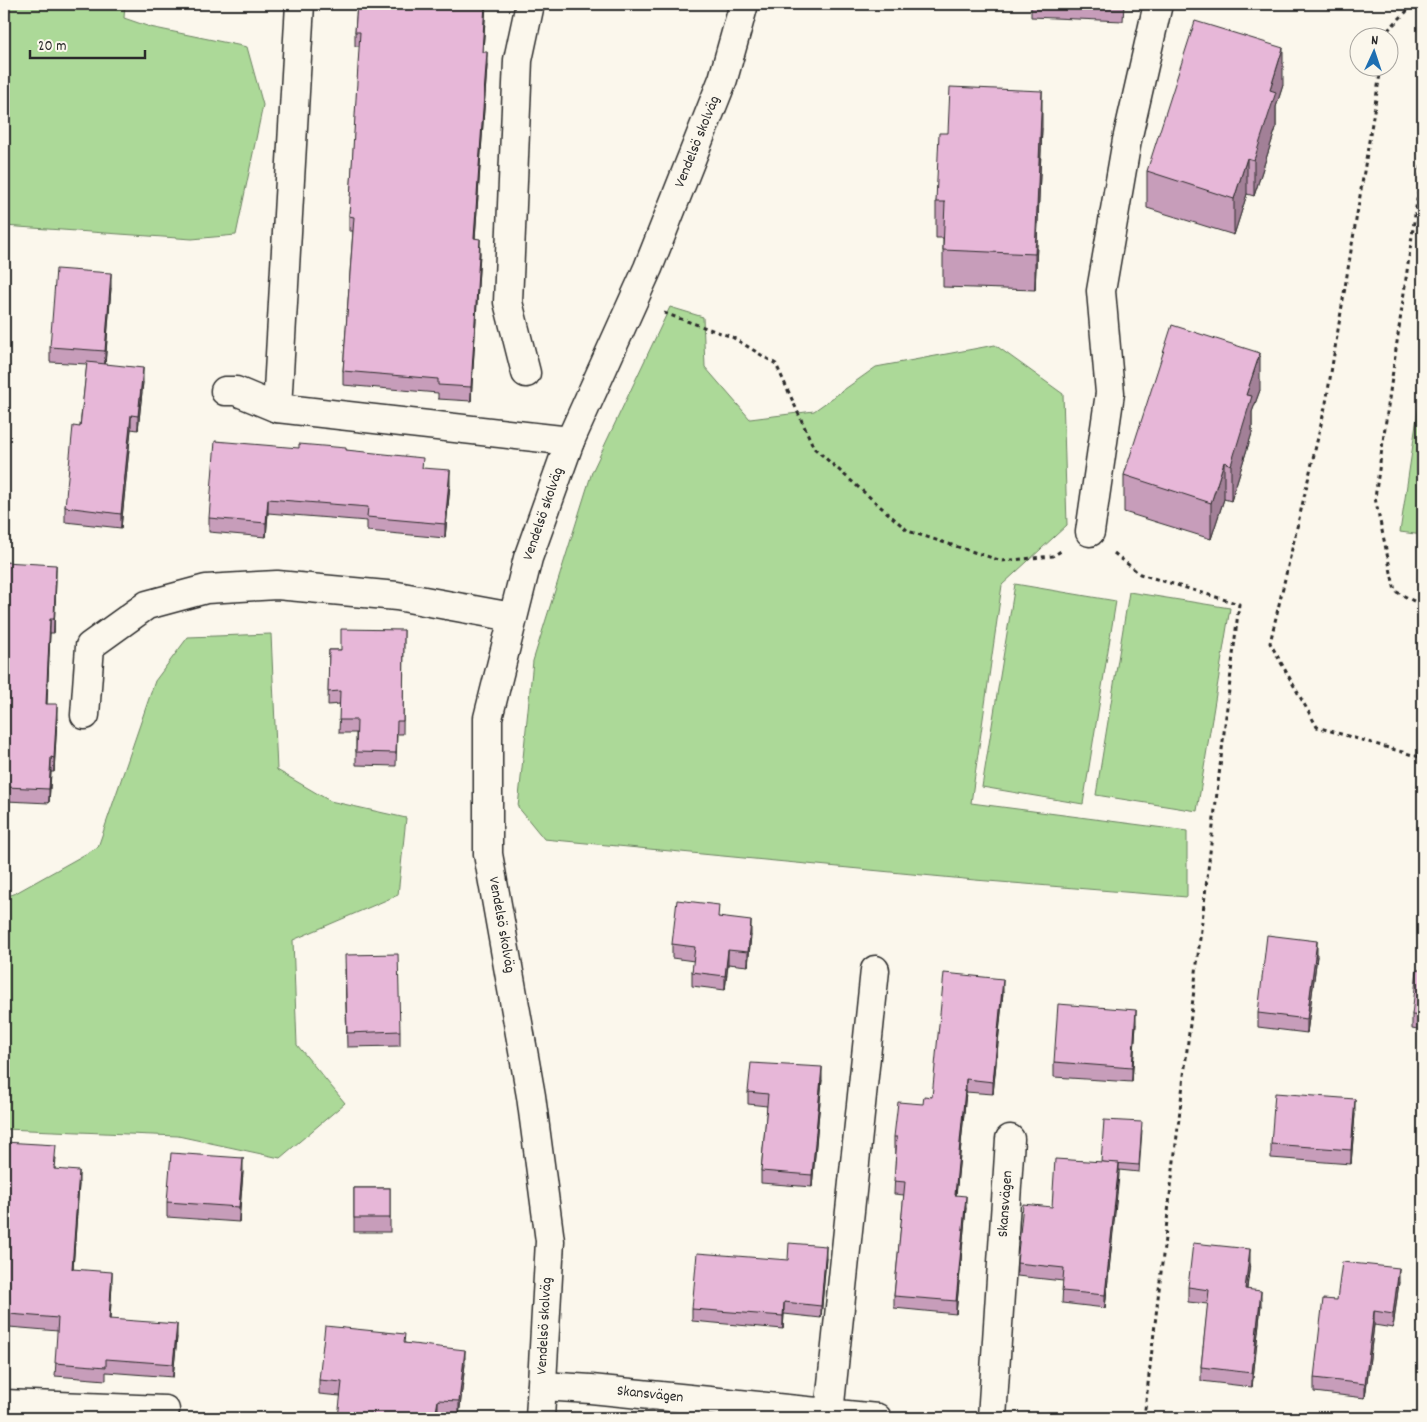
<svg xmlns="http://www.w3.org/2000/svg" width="1427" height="1422" font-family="Dekko,sans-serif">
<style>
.green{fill:#acd998;stroke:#6c8262}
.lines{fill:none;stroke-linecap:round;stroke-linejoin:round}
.minor-casing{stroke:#2b2b2b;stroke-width:31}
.path{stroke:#2b2b2b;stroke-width:3;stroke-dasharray:4 4;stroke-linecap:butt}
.minor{stroke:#fbf7ec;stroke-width:28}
.wall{fill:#c79dba;stroke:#2b2b2b}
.shaded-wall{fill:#a28097;stroke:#2b2b2b}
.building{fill:#e7b7d8;stroke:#2b2b2b}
.labels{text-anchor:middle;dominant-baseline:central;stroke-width:4.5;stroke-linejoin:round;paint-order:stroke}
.street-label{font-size:15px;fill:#2b2b2b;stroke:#fbf7ec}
</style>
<rect width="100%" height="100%" fill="#fbf7ec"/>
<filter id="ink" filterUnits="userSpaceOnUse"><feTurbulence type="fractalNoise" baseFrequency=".02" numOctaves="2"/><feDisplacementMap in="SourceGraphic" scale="10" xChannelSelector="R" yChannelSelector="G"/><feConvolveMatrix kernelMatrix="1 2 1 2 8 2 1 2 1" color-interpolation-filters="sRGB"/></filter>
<g filter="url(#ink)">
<!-- green -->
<g class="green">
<path d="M4 4H125L124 18 150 27 247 47 263 105 236 235 192 239 4 226Z"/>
<path d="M670 307 703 317 705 367 750 419 814 411 876 367 995 345 1063 394 1067 525 1002 585 971 803 1187 831V897L975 880 544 839 518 807 533 661 592 472Z"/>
<path d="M1423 377V535L1400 532Z"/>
<path d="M1015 584 1116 601 1083 804 982 787Z"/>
<path d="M1129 592 1230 608 1197 811 1096 795Z"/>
<path d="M271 634 277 770 330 801 406 818 398 895 293 940 297 1045 345 1103 280 1158 178 1136 4 1129V897L14 894 98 847 155 681 188 637Z"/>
</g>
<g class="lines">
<!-- minor casing -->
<g class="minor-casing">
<g id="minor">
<path d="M526 373 508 302 518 60 530 4"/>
<path d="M225 391H236L277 408 570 441"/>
<path d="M277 408 300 4"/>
<path d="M1090 532 1110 393 1101 291 1127 140 1158 4"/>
<path d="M85 715 90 646 147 605 206 589 277 585 397 596 512 617"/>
<path d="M542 1386 591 1389 877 1418"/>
<path d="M4 1404 165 1410"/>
<path d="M829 1413 875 970"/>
<path d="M540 1418 550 1241 531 1096 488 854V718L528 558 570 441 648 268 723 79 744 4"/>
<path d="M992 1418 1010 1139"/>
</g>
</g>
<!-- path -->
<g class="path">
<path d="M1386 38 1387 31 1414 4"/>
<path d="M1381 68 1326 403 1270 643 1317 727 1423 758"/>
<path d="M1423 158 1375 498 1395 591 1423 606"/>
<path d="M664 313 732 337 776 364 814 448 908 531 1002 561 1053 556 1061 551"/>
<path d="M1114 553 1140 574 1239 604 1144 1418"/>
</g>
<!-- minor -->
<use href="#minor" class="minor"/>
</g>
<!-- wall -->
<g class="wall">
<path d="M357 4H486L483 52 487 66 475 238 480 253 471 401 438 399V393L343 385V371L353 231H349V216L360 46H355V32Z"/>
<path d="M1031 4H1124L1123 21 1031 17Z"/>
<path d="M1283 85 1276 107V128L1254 196 1247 194 1234 235 1147 208V171Z"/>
<path d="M1042 128 1035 290 943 287V238H936V202L948 133Z"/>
<path d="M111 288 105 364 143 382 138 430 131 429 121 528 65 522V507L80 427 87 364 50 362V347Z"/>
<path d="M1260 390 1252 412V433L1231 501 1224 499 1211 539 1124 512V475Z"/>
<path d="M299 448 346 450 423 468 450 485 445 538 367 531V521L268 513 266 537 209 532V518Z"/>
<path d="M4 562 56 579 54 633H50L47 704 57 719 54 772H51L49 803 6 801 7 769 4 768V688L7 630H4Z"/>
<path d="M404 630 403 734H397L396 766 356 765V733H339L340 704 328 705 329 650H341Z"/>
<path d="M719 917 751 935 748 966 728 964 725 990 692 986V972L694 961 672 958V944Z"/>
<path d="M1317 956 1307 1033 1258 1027V1013Z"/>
<path d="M345 969 400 1031V1046L347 1047Z"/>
<path d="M1423 970V1031L1412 1029V1015Z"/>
<path d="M1003 992 993 1094 966 1092 956 1195 966 1208 956 1314 894 1308V1296L904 1195 894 1194 896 1149H894V1137L923 1104 932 1097Z"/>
<path d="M1136 1024 1132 1082 1054 1077V1062Z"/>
<path d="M822 1080 812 1187 761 1183V1171L767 1106 748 1104V1092Z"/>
<path d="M1355 1114 1351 1164 1271 1158V1144Z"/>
<path d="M1142 1130 1139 1172 1119 1170 1105 1308 1062 1303 1063 1281 1017 1276V1263L1052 1207 1101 1162Z"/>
<path d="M4 1142 56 1158 55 1169 79 1184 73 1269 112 1284 110 1320 177 1337 173 1377 106 1372V1380L55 1376 58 1331 9 1327V1323H4Z"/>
<path d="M243 1172 239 1222 167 1217V1202Z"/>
<rect x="354" y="1188" width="36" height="44"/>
<path d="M826 1258 821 1318 784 1314 783 1329 692 1321V1309L788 1260Z"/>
<path d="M1250 1263 1247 1289 1261 1305 1252 1387 1201 1381V1367L1208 1304 1188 1302V1287Z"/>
<path d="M1399 1282 1393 1328 1374 1325 1365 1398 1314 1392V1378L1337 1300Z"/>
<path d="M405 1343 465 1364 459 1416 438 1414 340 1396 319 1394V1380Z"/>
</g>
<!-- shaded-wall -->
<g class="shaded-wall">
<path d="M485 4H486L482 66V52Z"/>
<path d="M1283 48V85L1276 107V128L1254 196V160L1270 90Z"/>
<path d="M487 52V66L474 253V238Z"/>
<path d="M1042 91V128L1035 290V254Z"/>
<path d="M1247 158V194L1234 235V199Z"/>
<path d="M480 239V253L471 401V387Z"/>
<path d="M111 273V288L105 366V351Z"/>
<path d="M1260 353V390L1252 412V433L1231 501V465L1246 395Z"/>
<path d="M143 368V382L138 430V416Z"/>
<path d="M131 415V429L121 528V514Z"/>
<path d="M1224 462V499L1211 539V503Z"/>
<path d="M450 470V485L445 538V524Z"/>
<path d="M268 499V513L266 537V523Z"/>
<path d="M56 565V579L54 633V619Z"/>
<path d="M50 619V633L46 718V704Z"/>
<path d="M57 704V719L54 772V758Z"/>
<path d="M51 757V772L49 803V789Z"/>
<path d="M751 921V935L748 966V952Z"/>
<path d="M1317 941V956L1307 1033V1019Z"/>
<path d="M728 950V964L725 990V976Z"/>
<path d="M1003 979V992L993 1094V1082Z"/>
<path d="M1136 1010V1024L1132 1082V1068Z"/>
<path d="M822 1067V1080L812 1187V1175Z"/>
<path d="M966 1079V1092L955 1207V1195Z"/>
<path d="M1355 1099V1114L1351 1164V1150Z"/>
<path d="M243 1158V1172L239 1222V1207Z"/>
<path d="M1119 1163V1176L1105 1308V1295Z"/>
<path d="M79 1171V1184L72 1282V1269Z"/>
<path d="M966 1196V1208L956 1314V1301Z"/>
<path d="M826 1246V1258L821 1318V1306Z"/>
<path d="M1250 1249V1263L1245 1303V1289Z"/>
<path d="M1399 1268V1282L1393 1328V1314Z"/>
<path d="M112 1272V1284L109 1332V1319Z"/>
<path d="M1261 1291V1305L1252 1387V1373Z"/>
<path d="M784 1302V1314L783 1329V1316Z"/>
<path d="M1374 1311V1325L1365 1398V1384Z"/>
<path d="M177 1324V1337L173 1377V1364Z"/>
<path d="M465 1350V1364L459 1416V1401Z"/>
<path d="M438 1400V1414L437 1418H435Z"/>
</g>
<!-- building -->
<g class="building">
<path d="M357 4H485L482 52H487L474 238 480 239 471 387 438 385V379L343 371 354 217 349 216 360 32H355Z"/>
<path d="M1195 21 1283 48 1270 90 1276 92 1254 160 1247 158 1234 199 1147 171Z"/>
<path d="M950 87 1042 91 1035 254 943 250 945 202H936L939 133H948Z"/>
<path d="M56 269 111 273 105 351 50 347Z"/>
<path d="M1172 325 1260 353 1246 395 1252 396 1231 465 1224 462 1211 503 1124 475Z"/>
<path d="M87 362 143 368 138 416 131 415 121 514 65 507 73 426 80 427Z"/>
<path d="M215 441 299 448V444L346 448V450L423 458 422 468 450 470 445 524 367 517 368 507 268 499 266 523 209 518Z"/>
<path d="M4 562 56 565 54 619H50L46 704H57L54 758 51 757 49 789 6 787 8 754H4V688L8 616 4 615Z"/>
<path d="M341 629 404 630 403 721H397L396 753 356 752 357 720H339L340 691 328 692 329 650H341Z"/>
<path d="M677 900 719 905 718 917 751 921 748 952 728 950 725 976 692 972 695 947 672 944Z"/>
<path d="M1267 935 1317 941 1307 1019 1258 1013Z"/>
<path d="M398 954 400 1031 347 1033 345 955Z"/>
<path d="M1417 970H1423V1016L1412 1015Z"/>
<path d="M944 973 1003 979 993 1082 966 1079 955 1195 966 1196 956 1301 894 1296 905 1182 894 1181 897 1137H894L898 1102 923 1104 924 1096 932 1097Z"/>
<path d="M1058 1004 1136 1010 1132 1068 1054 1062Z"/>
<path d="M751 1063 822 1067 812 1175 761 1171 768 1094 748 1092Z"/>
<path d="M1275 1093 1355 1099 1351 1150 1271 1144Z"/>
<path d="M1104 1120 1142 1122 1139 1165 1101 1162Z"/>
<path d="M4 1142 56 1145 54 1169 79 1171 72 1269 112 1272 109 1319 177 1324 173 1364 106 1359V1367L55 1363 58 1318 9 1314 10 1310H4Z"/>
<path d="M171 1153 243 1158 239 1207 167 1202Z"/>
<path d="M1055 1159 1119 1163 1105 1295 1062 1291 1064 1268 1017 1263 1023 1204 1052 1207Z"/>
<rect x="354" y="1188" width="36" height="30"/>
<path d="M789 1243 826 1246 821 1306 784 1302 783 1316 692 1309 697 1253 788 1260Z"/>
<path d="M1193 1243 1250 1249 1245 1289 1261 1291 1252 1373 1201 1367 1209 1290 1188 1287Z"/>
<path d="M1342 1262 1399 1268 1393 1314 1374 1311 1365 1384 1314 1378 1323 1299 1337 1300Z"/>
<path d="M325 1326 405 1334 404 1343 465 1350 459 1401 438 1400 435 1418H338L342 1382 319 1380Z"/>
</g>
</g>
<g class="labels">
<!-- street labels -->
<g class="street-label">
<text transform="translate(698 142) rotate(-68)">Vendelsö skolväg</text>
<text transform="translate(544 514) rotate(-71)">Vendelsö skolväg</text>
<text transform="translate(501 925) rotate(80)">Vendelsö skolväg</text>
<text transform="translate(1006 1204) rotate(-86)">Skansvägen</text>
<text transform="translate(545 1326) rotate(-87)">Vendelsö skolväg</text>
<text transform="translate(650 1395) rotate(6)">Skansvägen</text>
</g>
</g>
<!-- margin -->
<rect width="1427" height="1422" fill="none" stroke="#fbf7ec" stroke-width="20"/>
<rect x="10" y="10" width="1407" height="1402" fill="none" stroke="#2b2b2b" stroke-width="2" filter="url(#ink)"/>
<!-- north arrow -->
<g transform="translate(1374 52) rotate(3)"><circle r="24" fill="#fbf7ec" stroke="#a8a59f"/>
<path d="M0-4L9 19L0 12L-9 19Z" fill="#1f6fb2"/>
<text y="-8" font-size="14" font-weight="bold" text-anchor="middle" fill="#2b2b2b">N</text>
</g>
<!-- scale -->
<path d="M30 50v8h115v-8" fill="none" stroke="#2b2b2b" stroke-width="2.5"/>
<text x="38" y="50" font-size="15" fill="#2b2b2b" stroke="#fbf7ec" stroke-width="4" paint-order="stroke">20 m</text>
</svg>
